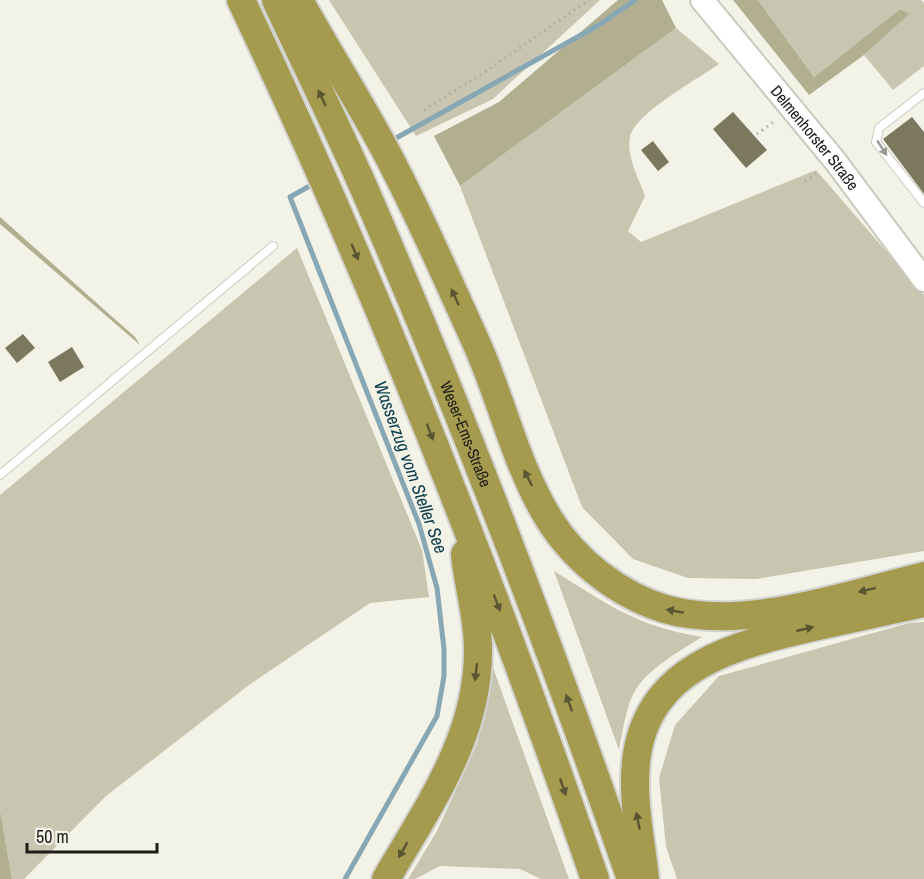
<svg xmlns="http://www.w3.org/2000/svg" width="924" height="879" font-family="'Archivo Narrow',sans-serif">
<style>
.green{fill:#c8c6b0}
.forest{fill:#b2af91}
.lines{fill:none;stroke-linecap:round;stroke-linejoin:round}
.stream{stroke:#87a7b4;stroke-width:5}
.building{fill:#7b785d}
.lane-casing{stroke:#cac9be;stroke-width:10}
.secondary-casing{stroke:#cac9be;stroke-width:26}
.highway-casing{stroke:#d2d2d1;stroke-width:32}
.path{stroke:#abaaa1;stroke-width:3;stroke-dasharray:1.5 4.5;stroke-linecap:butt}
.lane{stroke:#fff;stroke-width:8}
.secondary{stroke:#fff;stroke-width:22}
.highway{stroke:#a49b4f;stroke-width:28}
.oneway{fill:#5a5531}
.oneway2{fill:#999997}
.labels{text-anchor:middle;dominant-baseline:central;stroke-width:4.5;stroke-linejoin:round;paint-order:stroke}
.street-label{font-size:16px;fill:#1d1c18;stroke:#f3f2e7}
.water-label{font-size:18px;font-style:italic;fill:#0b3c4c;stroke:#f3f2e7}
</style>
<rect width="100%" height="100%" fill="#f3f2e7"/>
<!-- green -->
<g class="green">
<path d="M329 0H600L493 99 416 136Z"/>
<path d="M758 0H921L924 3V66L893 90 864 55 908 14 900 9 814 77Z"/>
<path d="M676 28 719 64C698 79 635 113 630 137 626 156 639 179 645 196L628 231 641 242 816 170 924 295V551L756 579 688 578 633 559 582 507 460 186Z"/>
<path d="M297 248 422 550 429 597 370 603 249 685 106 796 24 879H12L0 810V495Z"/>
<path d="M554 571C609 605 636 626 702 637 681 650 653 666 638 686 626 703 623 731 619 750Z"/>
<path d="M924 622V879H677L666 847 659 778 675 725 719 676 909 623Z"/>
<path d="M492 665 569 879H541L520 869 440 866 415 879H408L437 831 476 746 485 716Z"/>
</g>
<!-- forest -->
<g class="forest">
<path d="M618 0H662L676 28 460 186 434 136 499 102Z"/>
<path d="M733 0H758L814 77 900 9 909 14 864 55 809 95Z"/>
<path d="M0 217 135 337 140 345 0 224Z"/>
<path d="M0 810 12 879H0Z"/>
</g>
<g class="lines">
<!-- stream -->
<g class="stream">
<path d="M389 142 599 25 635 0"/>
<path d="M315 183 290 197 419 524 437 588 444 649V676L437 716 345 879"/>
</g>
</g>
<!-- building -->
<g class="building">
<path d="M733 112 767 150 746 168 713 129Z"/>
<path d="M912 117 924 132V194L883 139Z"/>
<path d="M653 141 669 162 658 171 641 150Z"/>
<path d="M23 334 35 348 17 363 5 348Z"/>
<path d="M72 347 84 367 60 382 48 362Z"/>
</g>
<g class="lines">
<!-- lane casing -->
<g class="lane-casing">
<g id="lane">
<path d="M924 93 879 128 876 142 924 203"/>
<path d="M0 475 273 246"/>
</g>
</g>
<!-- secondary casing -->
<g class="secondary-casing">
<g id="secondary">
<path id="s1" d="M702 0 836 162 924 280"/>
</g>
</g>
<!-- highway casing -->
<g class="highway-casing">
<g id="highway">
<path d="M241 0C377 286 492 580 595 879"/>
<path id="s2" d="M276 0C305 62 335 123 363 186 462 413 550 645 631 879"/>
<path d="M299 0C330 57 366 111 395 169 424 225 449 283 475 340 502 399 515 464 549 519 575 561 619 595 665 609 743 632 847 595 924 576"/>
<path d="M386 879C428 807 479 736 478 649 478 616 468 586 465 554"/>
<path d="M645 879C641 840 632 801 636 762 646 666 736 645 813 627 850 619 887 611 924 603"/>
</g>
</g>
<!-- path -->
<g class="path">
<path d="M424 110 482 74 589 0"/>
<path d="M757 134 776 120"/>
<path d="M805 181 819 172"/>
</g>
<!-- lane -->
<use href="#lane" class="lane"/>
<!-- secondary -->
<use href="#secondary" class="secondary"/>
<!-- highway -->
<use href="#highway" class="highway"/>
</g>
<!-- one-way arrows -->
<defs><path id="oneway-solid" d="M-6-.8H1V-3.2L6.5 0L1 3.2V.8H-6Z" transform="scale(1.5)"/></defs>
<g class="oneway">
<use href="#oneway-solid" transform="translate(322 98) rotate(-115)"/>
<use href="#oneway-solid" transform="translate(355 252) rotate(67)"/>
<use href="#oneway-solid" transform="translate(455 297) rotate(-115)"/>
<use href="#oneway-solid" transform="translate(430 432) rotate(69)"/>
<use href="#oneway-solid" transform="translate(528 478) rotate(-117)"/>
<use href="#oneway-solid" transform="translate(867 590) rotate(167)"/>
<use href="#oneway-solid" transform="translate(497 603) rotate(69)"/>
<use href="#oneway-solid" transform="translate(675 611) rotate(-170)"/>
<use href="#oneway-solid" transform="translate(805 629) rotate(-13)"/>
<use href="#oneway-solid" transform="translate(476 672) rotate(96)"/>
<use href="#oneway-solid" transform="translate(569 703) rotate(-110)"/>
<use href="#oneway-solid" transform="translate(563 787) rotate(71)"/>
<use href="#oneway-solid" transform="translate(638 821) rotate(-101)"/>
<use href="#oneway-solid" transform="translate(403 850) rotate(120)"/>
</g>
<use class="oneway2" href="#oneway-solid" transform="translate(882 148) rotate(57)"/>
<g class="labels">
<!-- street labels -->
<g class="street-label">
<text stroke="none"><textPath href="#s1" startOffset="178">Delmenhorster Straße</textPath></text>
<text stroke="none"><textPath href="#s2" startOffset="474">Weser-Ems-Straße</textPath></text>
</g>
<!-- water labels -->
<g class="water-label">
<text transform="translate(411 467) rotate(70)">Wasserzug vom Steller See</text>
</g>
</g>
<!-- scale -->
<path d="M27 843v9h130v-9" fill="none" stroke="#1d1c18" stroke-width="3"/>
<text x="36" y="843" font-size="18" fill="#1d1c18" stroke="#f3f2e7" stroke-width="4.5" paint-order="stroke">50 m</text>
</svg>
